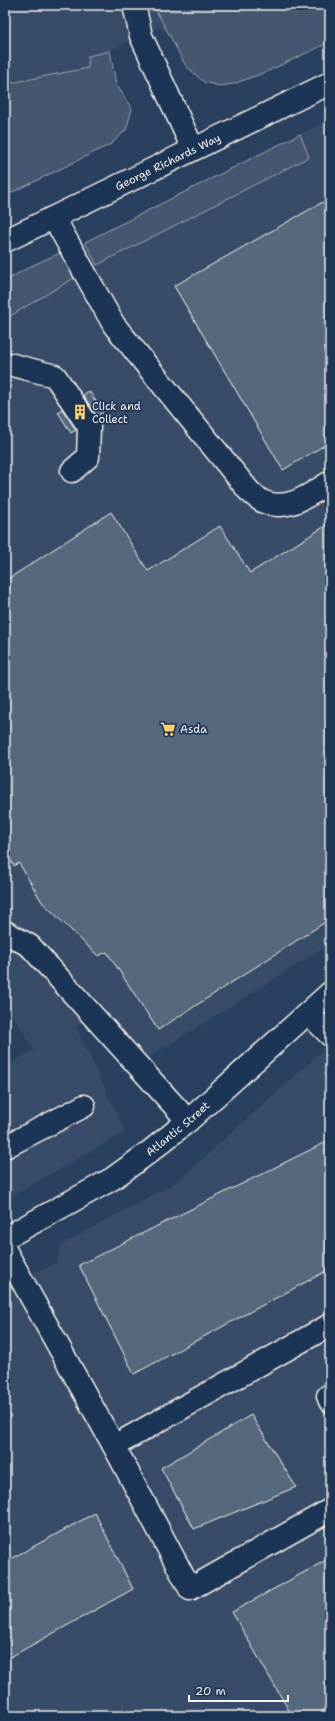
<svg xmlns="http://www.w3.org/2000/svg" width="335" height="1721" font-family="'Shantell Sans',sans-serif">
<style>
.built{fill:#374c69}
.green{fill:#445771;stroke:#9ca4ac}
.building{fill:#56677d;stroke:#f4f1e8}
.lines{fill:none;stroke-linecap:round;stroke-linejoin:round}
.minor-casing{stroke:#f4f1e8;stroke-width:25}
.minor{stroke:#1d3557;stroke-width:22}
.labels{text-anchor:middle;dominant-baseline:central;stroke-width:3.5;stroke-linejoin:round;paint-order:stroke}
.street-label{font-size:11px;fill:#f4f1e8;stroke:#1d3557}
.poi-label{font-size:11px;fill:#f4f1e8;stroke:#1d3557;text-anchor:start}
</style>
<rect width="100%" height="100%" fill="#2a4060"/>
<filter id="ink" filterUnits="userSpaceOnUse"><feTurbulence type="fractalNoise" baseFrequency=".025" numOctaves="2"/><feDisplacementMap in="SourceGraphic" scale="8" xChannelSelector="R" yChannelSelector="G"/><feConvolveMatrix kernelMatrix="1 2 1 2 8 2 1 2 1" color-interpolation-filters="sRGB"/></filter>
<g filter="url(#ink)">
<!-- built -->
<g class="built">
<path d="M5 5H330L239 63 158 27 110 51 101 129 5 173Z"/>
<path d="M330 119V944L148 1058 102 1009 76 1027 125 1132 5 1200V1066L34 1050 5 1003V283L33 265 71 249Z"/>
<path d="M324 1049 330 1055V1716H5V1287L56 1263 61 1245 178 1181Z"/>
</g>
<!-- green -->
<g class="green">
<path d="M153 5H330V42L266 72 233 84 219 86 204 82 186 66Z"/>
<path d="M110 51 116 84 132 109 126 130 111 144 5 196V84L88 68V56Z"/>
<path d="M300 134 309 157 97 265 85 242Z"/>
<path d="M60 253 74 278 5 319V281L33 265Z"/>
</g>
<!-- building -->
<g class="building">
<path d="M330 198V442L283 470 174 286Z"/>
<path d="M89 391 103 412 97 416 83 395Z"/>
<path d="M62 409 76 430 71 433 58 412Z"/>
<path d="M111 512 148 571 220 526 250 573 330 523V919L158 1030 107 952 98 956 42 902 19 863 14 866 5 851V581Z"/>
<path d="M330 1140V1269L134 1374 79 1265Z"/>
<path d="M251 1415 296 1487 194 1529 161 1468Z"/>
<path d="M95 1513 133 1589 5 1660V1562Z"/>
<path d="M330 1558V1716H292L232 1612Z"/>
</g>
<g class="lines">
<!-- minor casing -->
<g class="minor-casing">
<g id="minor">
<path d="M134 5 141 36 193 149"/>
<path d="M54 218 114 325 249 491C254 495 259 500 264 502 288 512 311 494 330 482"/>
<path id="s1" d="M5 241 330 83"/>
<path d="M5 363 55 376 89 427 88 457 72 471"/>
<path d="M5 932 30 946 188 1121"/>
<path d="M308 1013 330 1035"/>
<path d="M5 1142 7 1146 84 1106"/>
<path id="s2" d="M5 1238 112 1179 148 1153 188 1121 330 993"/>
<path d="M5 1250 114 1446 190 1589 330 1510"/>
<path d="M328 1396 330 1401"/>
<path d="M114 1446 330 1325"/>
</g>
</g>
<!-- minor -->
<use href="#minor" class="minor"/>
</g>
</g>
<!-- icons -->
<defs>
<g id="building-bare" transform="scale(1.2)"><path d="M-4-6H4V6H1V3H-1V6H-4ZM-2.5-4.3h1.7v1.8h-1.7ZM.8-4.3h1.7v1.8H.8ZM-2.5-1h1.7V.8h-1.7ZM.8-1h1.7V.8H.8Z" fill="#ffd166" stroke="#1d3557" stroke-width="2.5" paint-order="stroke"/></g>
<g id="supermarket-bare" transform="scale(1.2)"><path d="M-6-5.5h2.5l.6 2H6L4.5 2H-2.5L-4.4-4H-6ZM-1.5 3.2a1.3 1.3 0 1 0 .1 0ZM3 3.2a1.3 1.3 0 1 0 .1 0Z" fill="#ffd166" stroke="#1d3557" stroke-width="2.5" paint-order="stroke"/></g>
</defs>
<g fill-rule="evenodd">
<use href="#building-bare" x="80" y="412"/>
<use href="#supermarket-bare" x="168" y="729"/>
</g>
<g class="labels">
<!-- street labels -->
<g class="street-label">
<text stroke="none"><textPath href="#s1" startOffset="181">George Richards Way</textPath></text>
<text stroke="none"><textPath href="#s2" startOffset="205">Atlantic Street</textPath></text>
</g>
<!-- poi labels -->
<g class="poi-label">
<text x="92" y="406">Click and<tspan x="92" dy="13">Collect</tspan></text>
<text x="180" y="729">Asda</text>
</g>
</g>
<!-- margin -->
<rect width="335" height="1721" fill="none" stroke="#1d3557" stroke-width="20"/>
<rect x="10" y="10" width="315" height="1701" fill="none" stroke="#f4f1e8" stroke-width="1.5" filter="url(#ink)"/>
<!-- scale -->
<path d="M189 1695v6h99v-6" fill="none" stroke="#f4f1e8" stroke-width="2"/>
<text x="195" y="1695" font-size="12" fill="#f4f1e8" stroke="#1d3557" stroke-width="3" paint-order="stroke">20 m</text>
</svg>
